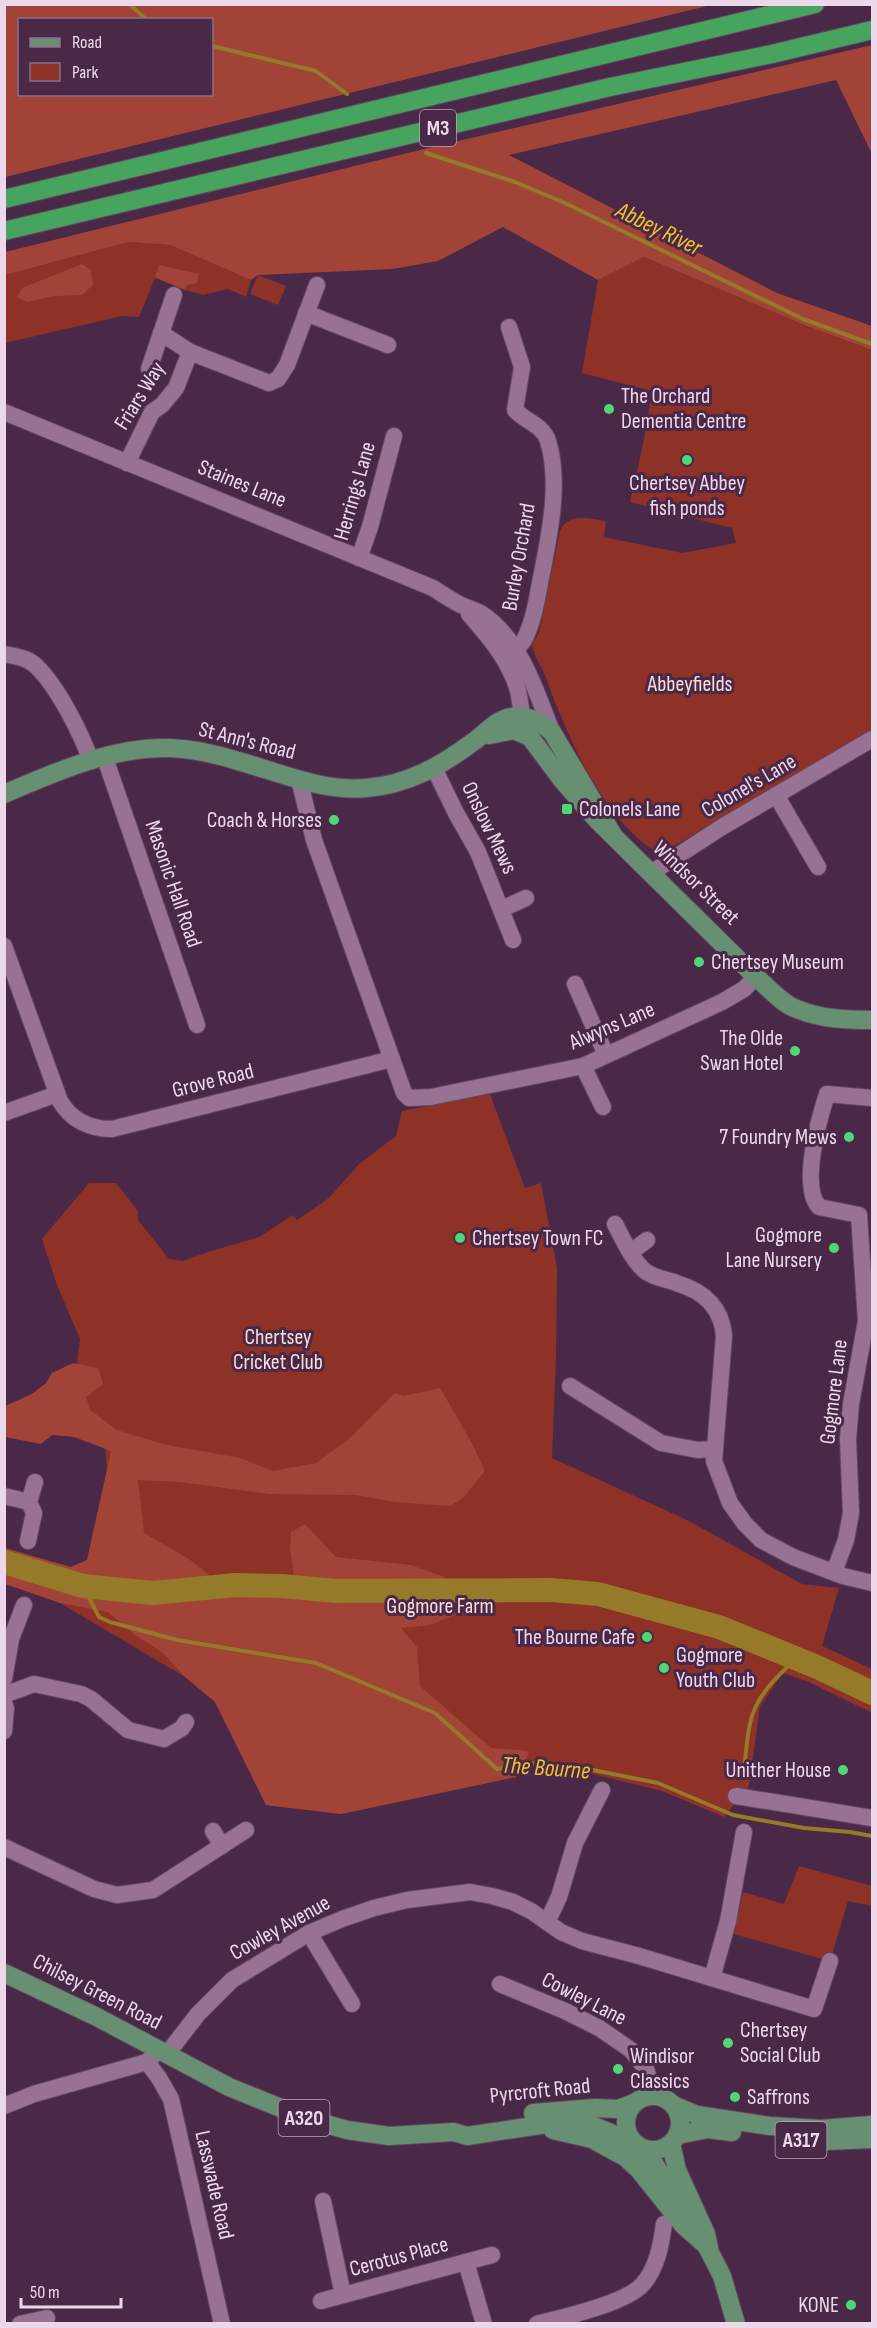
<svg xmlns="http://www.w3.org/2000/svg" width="877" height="2328" font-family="'Sofia Sans Condensed',sans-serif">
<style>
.green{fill:#8e3127}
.forest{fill:#a24337;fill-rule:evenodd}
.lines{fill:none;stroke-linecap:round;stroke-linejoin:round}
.stream{stroke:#957a29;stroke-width:4}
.river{stroke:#957a29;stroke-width:24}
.minor-casing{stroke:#634862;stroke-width:18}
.major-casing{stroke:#634862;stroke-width:20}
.highway-casing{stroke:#634862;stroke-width:20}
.minor{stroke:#977293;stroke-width:16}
.major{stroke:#679073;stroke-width:18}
.highway{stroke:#47a45e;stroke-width:18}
.poi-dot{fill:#4fd675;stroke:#492947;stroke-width:2}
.labels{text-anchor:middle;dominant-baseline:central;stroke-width:6;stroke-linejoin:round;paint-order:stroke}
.shield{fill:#492947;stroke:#bca4ba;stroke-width:1.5}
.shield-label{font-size:21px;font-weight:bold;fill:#edd8eb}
.street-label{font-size:22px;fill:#edd8eb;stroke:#492947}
.poi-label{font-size:22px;fill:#edd8eb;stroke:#492947;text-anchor:start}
.park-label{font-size:22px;fill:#f9ddd8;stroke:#492947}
.water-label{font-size:24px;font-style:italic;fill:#f0c12e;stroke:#492947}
</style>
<rect width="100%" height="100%" fill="#492947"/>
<!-- green -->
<g class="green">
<path d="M129 242 170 245 251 280 246 297 228 289 203 295 185 290 155 278 139 317 122 316 5 343V275Z"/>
<path d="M644 257 804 325 872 350V731L660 854C604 823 567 736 546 678 542 667 534 656 532 645L539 632 560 531C568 512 590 519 606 521L604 537 682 553 736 543 732 528 630 502 643 444 652 391 582 373 598 280Z"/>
<path d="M258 275 286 286 278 305 250 294Z"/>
<path d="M490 1094 525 1188 541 1183 557 1268 556 1359 552 1458 689 1521 802 1584 839 1588 822 1646 872 1669V1713L809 1682 783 1673 760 1706 749 1786 724 1817 662 1791 589 1773 524 1767 516 1777 341 1814 266 1805 215 1702 185 1677 60 1603 71 1567 87 1560 107 1472 105 1446 71 1417 80 1339 57 1285 42 1239 89 1183H116L138 1211V1220L169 1259 183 1261 208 1252 259 1237 293 1215 297 1220 329 1198 359 1164 396 1136 402 1111Z"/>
<path d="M799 1866 872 1886V1906L848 1901 830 1961 734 1934 743 1892 784 1904Z"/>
</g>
<!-- forest -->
<g class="forest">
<path d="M4 5H711L5 177ZM20 20H212V94H20Z"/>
<path d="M872 45V154L836 80 509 155 777 293 872 326V350L804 325 644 257 598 280 503 227 438 261 393 269 258 275 251 280 170 245 129 242 5 275V252L428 148Z"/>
<path d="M82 264 91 270 93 285 82 295 55 296 27 302 17 297 22 288Z"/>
<path d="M159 265 199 274 197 283 187 285 185 290 155 277Z"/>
<path d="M73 1363 98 1368 103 1384 86 1397 90 1410 117 1430 167 1445 240 1458 273 1471 316 1463 349 1439 395 1393 404 1396 440 1388 473 1445 485 1471 463 1498 450 1506 394 1502 356 1495 269 1494 180 1482 138 1480 144 1533 189 1559 212 1577 294 1576 290 1549 291 1532 305 1524 336 1557 411 1565 444 1577 478 1606 430 1625 401 1628 417 1647 420 1686 491 1748 529 1751 524 1767 516 1777 341 1814 266 1805 215 1702 185 1677 163 1653 134 1634 108 1612 60 1603 5 1584V1548L71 1567 87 1560 111 1451 74 1437 52 1435 41 1444 5 1437V1406L32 1394 46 1383 52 1373Z"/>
</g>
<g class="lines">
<!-- stream -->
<g class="stream">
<path d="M129 4 147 20"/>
<path d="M212 46 316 71 347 94"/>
<path d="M426 153 515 182 565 203 803 319 872 344"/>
<path d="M83 1586 99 1617 110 1622 177 1640 316 1663 435 1713 497 1769 528 1763 593 1770 658 1783 733 1815 804 1828 850 1832 872 1836"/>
<path d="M743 1776C746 1759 746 1741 750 1724 755 1697 777 1676 796 1659"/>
</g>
<!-- river -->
<path class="river" d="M4 1562 83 1586 153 1593 236 1585 282 1586 336 1591 551 1590 598 1594 719 1627 817 1667 872 1693"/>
<!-- minor casing -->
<g class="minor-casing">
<g id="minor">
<path d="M306 313 388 345"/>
<path d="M161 333 190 352 269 383 278 379 287 365 317 285"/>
<path d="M149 369 174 295"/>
<path d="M4 412 433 588C442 594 451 600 461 605 468 608 476 610 482 614 521 640 536 691 552 732"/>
<path d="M127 463 152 412 162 405 176 388 190 352"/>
<path d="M359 558 370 527 394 436"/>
<path d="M469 614C489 637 510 661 518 691 521 703 521 716 525 729"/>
<path d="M4 654C14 656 28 658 35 665 57 685 81 733 91 761"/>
<path d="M504 658C511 653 519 648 524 640 534 621 537 598 541 578 549 537 561 483 548 441 543 425 526 422 515 410L522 367 509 327"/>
<path d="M105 758 197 1025"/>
<path d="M434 768 456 813 478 852 513 940"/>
<path d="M299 779 314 840 404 1093 409 1098 431 1097 583 1066 722 1002 744 989 756 977"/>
<path d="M776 795 818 867"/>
<path d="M651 873 722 827 872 739"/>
<path d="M502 909 526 898"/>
<path d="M4 946 60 1101C71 1120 90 1129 112 1129L392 1059"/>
<path d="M575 984 606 1055"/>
<path d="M583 1066 603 1107"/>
<path d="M4 1113 57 1094"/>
<path d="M615 1224C623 1239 632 1260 645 1271 656 1279 667 1279 679 1284 705 1292 722 1309 724 1336L714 1461 730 1503 745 1524 761 1540 793 1557 843 1576 872 1583"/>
<path d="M631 1252 647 1240"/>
<path d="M570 1386 661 1443 698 1450 715 1449"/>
<path d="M4 1496 29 1502"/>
<path d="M28 1541 34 1513 29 1502 35 1482"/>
<path d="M834 1572 846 1540 851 1513 848 1439 851 1404 866 1321 859 1215 819 1207C800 1186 819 1119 827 1094L872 1098"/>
<path d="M4 1679 11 1639 24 1605"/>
<path d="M4 1695 34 1684 81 1694 91 1699 128 1730 164 1739 182 1728 186 1722"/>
<path d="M4 1703 6 1708 4 1731"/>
<path d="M736 1796 872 1818"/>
<path d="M213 1831 222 1846"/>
<path d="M4 1847 94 1889 117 1895 153 1890 246 1830"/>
<path d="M547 1922 559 1897 575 1843 602 1790"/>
<path d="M309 1933 352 2004"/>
<path d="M712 1978 728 1921 744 1832"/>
<path d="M500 1984 565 2011 599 2028 631 2050 646 2069 654 2096"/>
<path d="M167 2054 198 2014 232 1980 309 1933 342 1919 374 1908 407 1900 470 1892 492 1896 513 1902 531 1911 561 1932 582 1941 639 1956 814 2009 830 1961"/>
<path d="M147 2062 159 2078 171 2099 222 2324"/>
<path d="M4 2106 34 2094 147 2062 153 2056"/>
<path d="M323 2201 343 2295"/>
<path d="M466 2262 484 2324"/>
<path d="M321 2301 492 2255"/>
<path d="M20 2324 47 2318"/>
<path d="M537 2324C563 2317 624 2304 642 2285 657 2269 661 2245 664 2224"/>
</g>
</g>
<!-- major casing -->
<g class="major-casing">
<g id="major">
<path d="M489 735 514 730 530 737 562 780 597 820 756 977C768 987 782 1004 797 1009 821 1019 847 1020 872 1020"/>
<path d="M4 794C55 772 114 746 170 748 193 749 216 754 238 761 278 772 323 792 366 788 407 785 441 766 473 742 486 733 495 720 511 717 528 714 539 722 552 732L613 835"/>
<path d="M4 1973 95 2016 229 2087 308 2119 347 2130 389 2136 454 2132 467 2136 553 2123 584 2122 633 2142"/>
<circle cx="653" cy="2123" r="27"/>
<path d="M673 2105 697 2115 770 2126 821 2129 872 2125"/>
<path d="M533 2113 595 2108 618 2109 634 2103"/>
<path d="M553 2130 592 2139 625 2157 639 2170 683 2225 709 2248"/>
<path d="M677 2135 708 2129 732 2132"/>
<path d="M825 2141 872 2139"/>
<path d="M671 2144 677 2170 706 2234 709 2248"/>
<path d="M641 2148 655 2165 684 2211"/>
<path d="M703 2239 722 2276 736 2324"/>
</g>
</g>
<!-- highway casing -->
<g class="highway-casing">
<g id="highway">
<path d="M4 199 815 4"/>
<path d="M4 231 610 87 772 54 872 30"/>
</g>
</g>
<!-- minor -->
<use href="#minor" class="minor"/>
<!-- major -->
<use href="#major" class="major"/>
<!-- highway -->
<use href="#highway" class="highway"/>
</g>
<!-- markers -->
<g class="poi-dot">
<circle cx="609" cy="409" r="6"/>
<circle cx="687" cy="460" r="6"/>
<rect x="561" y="803" width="12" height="12" rx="3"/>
<circle cx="334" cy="820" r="6"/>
<circle cx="699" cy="962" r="6"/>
<circle cx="795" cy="1051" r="6"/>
<circle cx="849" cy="1137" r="6"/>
<circle cx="460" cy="1238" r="6"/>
<circle cx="834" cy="1248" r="6"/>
<circle cx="647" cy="1637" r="6"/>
<circle cx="664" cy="1668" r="6"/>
<circle cx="843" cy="1770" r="6"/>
<circle cx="728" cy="2043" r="6"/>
<circle cx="618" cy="2069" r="6"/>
<circle cx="735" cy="2097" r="6"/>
<circle cx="851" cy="2305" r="6"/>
</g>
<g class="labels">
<!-- shield labels -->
<g class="shield">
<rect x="420" y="110" width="36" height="36" rx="4.5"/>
<rect x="278.5" y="2100" width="51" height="36" rx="4.5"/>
<rect x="775.5" y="2122" width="51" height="36" rx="4.5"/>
</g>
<g class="shield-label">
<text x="438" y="128">M3</text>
<text x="304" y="2118">A320</text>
<text x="801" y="2140">A317</text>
</g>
<!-- street labels -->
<g class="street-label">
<text transform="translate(140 396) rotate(-58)">Friars Way</text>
<text transform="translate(242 484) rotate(22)">Staines Lane</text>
<text transform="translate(355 491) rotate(-74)">Herrings Lane</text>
<text transform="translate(519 557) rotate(-80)">Burley Orchard</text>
<text transform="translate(247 741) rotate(14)">St Ann's Road</text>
<text transform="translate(749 786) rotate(-30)">Colonel's Lane</text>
<text transform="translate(489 828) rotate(64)">Onslow Mews</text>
<text transform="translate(696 883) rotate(44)">Windsor Street</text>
<text transform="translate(173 884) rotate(71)">Masonic Hall Road</text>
<text transform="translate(612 1026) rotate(-23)">Alwyns Lane</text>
<text transform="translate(213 1081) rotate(-14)">Grove Road</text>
<text transform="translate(834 1392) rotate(-83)">Gogmore Lane</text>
<text transform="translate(280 1928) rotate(-29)">Cowley Avenue</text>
<text transform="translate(97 1992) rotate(27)">Chilsey Green Road</text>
<text transform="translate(584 1999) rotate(27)">Cowley Lane</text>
<text transform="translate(540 2091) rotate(-6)">Pyrcroft Road</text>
<text transform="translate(214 2185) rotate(77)">Lasswade Road</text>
<text transform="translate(399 2257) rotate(-15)">Cerotus Place</text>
</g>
<!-- poi labels -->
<g class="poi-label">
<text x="621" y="396">The Orchard<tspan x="621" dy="25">Dementia Centre</tspan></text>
<text x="687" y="483" text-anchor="middle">Chertsey Abbey<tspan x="687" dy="25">fish ponds</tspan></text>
<text x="579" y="809">Colonels Lane</text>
<text x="322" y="820" text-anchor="end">Coach &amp; Horses</text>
<text x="711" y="962">Chertsey Museum</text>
<text x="783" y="1038" text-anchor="end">The Olde<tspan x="783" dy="25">Swan Hotel</tspan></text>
<text x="837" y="1137" text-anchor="end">7 Foundry Mews</text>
<text x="822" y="1235" text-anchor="end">Gogmore<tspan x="822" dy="25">Lane Nursery</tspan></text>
<text x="472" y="1238">Chertsey Town FC</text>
<text x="635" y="1637" text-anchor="end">The Bourne Cafe</text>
<text x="676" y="1655">Gogmore<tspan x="676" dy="25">Youth Club</tspan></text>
<text x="831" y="1770" text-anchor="end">Unither House</text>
<text x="740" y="2030">Chertsey<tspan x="740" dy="25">Social Club</tspan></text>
<text x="630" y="2056">Windisor<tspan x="630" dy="25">Classics</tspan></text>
<text x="747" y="2097">Saffrons</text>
<text x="839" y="2305" text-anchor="end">KONE</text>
</g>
<!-- park labels -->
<g class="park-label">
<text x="690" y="684">Abbeyfields</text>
<text x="278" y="1337">Chertsey<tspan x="278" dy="25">Cricket Club</tspan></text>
<text x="440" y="1606">Gogmore Farm</text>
</g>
<!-- water labels -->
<g class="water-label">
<text transform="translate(659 229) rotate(26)">Abbey River</text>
<text transform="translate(546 1768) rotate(4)">The Bourne</text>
</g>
</g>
<!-- border -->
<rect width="877" height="2328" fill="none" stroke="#edd8eb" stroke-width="12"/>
<!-- legend -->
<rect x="18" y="18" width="195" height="78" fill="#492947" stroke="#8b6f89" stroke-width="1.5"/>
<rect x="30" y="38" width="30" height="9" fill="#679073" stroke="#8b6f89" stroke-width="1.5"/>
<text x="72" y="48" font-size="18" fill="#edd8eb">Road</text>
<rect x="30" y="63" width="30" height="18" fill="#8e3127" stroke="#8b6f89" stroke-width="1.5"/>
<text x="72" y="78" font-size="18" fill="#edd8eb">Park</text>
<!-- scale -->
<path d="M21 2298v9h100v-9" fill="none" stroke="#edd8eb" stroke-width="3"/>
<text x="30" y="2298" font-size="18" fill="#edd8eb" stroke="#492947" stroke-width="4.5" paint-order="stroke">50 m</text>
</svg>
